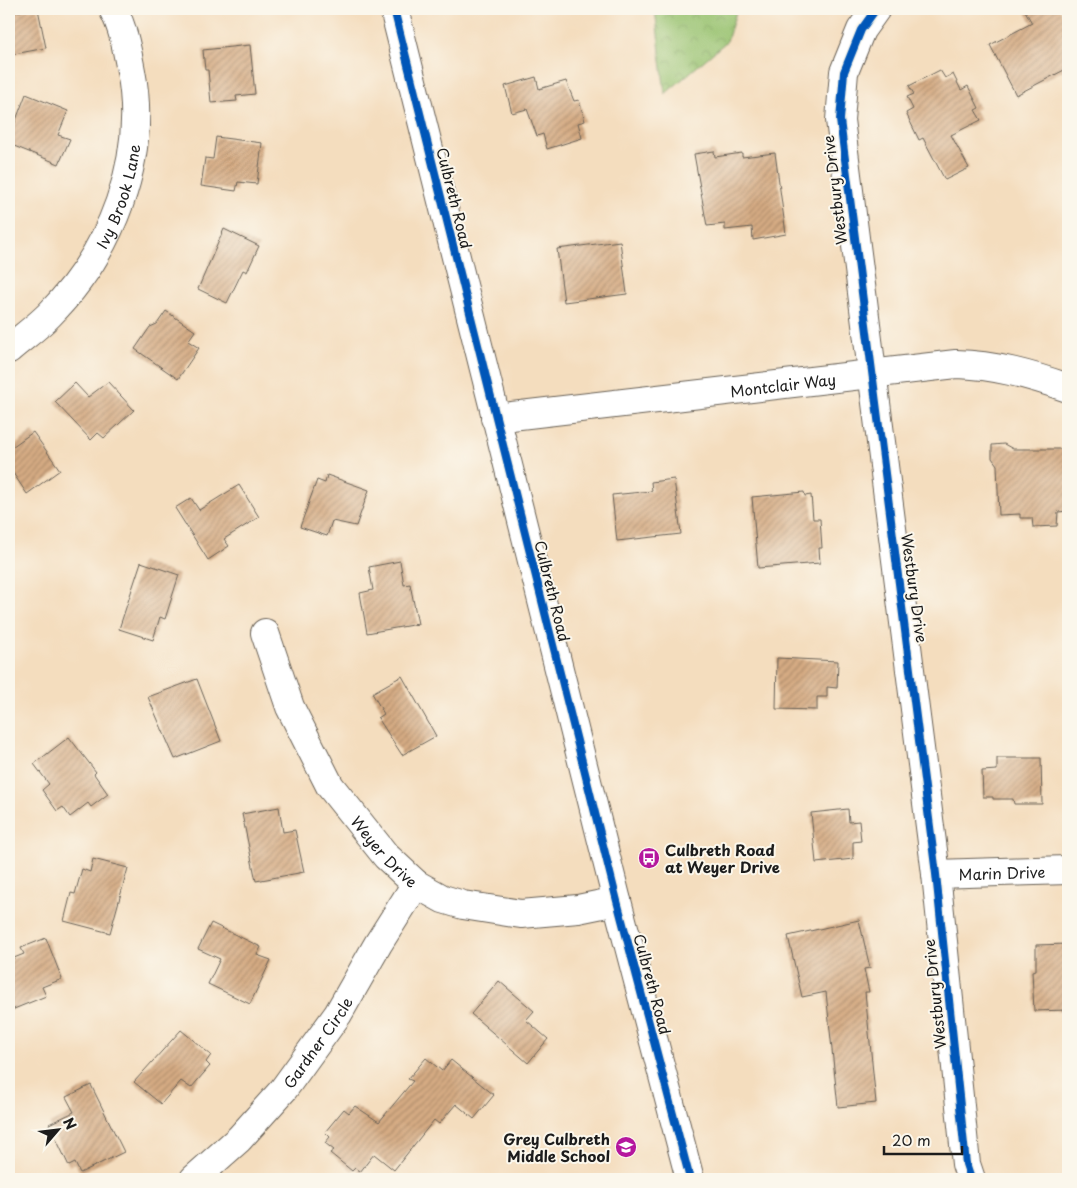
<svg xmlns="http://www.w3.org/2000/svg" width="1077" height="1188" font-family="'Playpen Sans',sans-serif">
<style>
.park{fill:url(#park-crowns);stroke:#5a6f46}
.building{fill:url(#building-hatch)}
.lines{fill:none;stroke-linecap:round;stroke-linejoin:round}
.minor-casing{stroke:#686055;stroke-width:30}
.tertiary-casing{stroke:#686055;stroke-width:30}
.minor{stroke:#fff;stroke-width:28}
.tertiary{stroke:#fff;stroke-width:28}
.cycleway-casing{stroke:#fbf7ec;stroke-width:11}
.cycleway{stroke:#0057b8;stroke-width:8}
.labels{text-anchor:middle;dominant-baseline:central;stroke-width:4;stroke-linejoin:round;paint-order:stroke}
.street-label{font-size:15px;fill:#1c1c1c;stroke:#fbf7ec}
.poi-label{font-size:15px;font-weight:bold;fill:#1c1c1c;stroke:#fbf7ec;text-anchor:start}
</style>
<defs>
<pattern id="park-crowns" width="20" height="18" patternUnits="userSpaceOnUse" patternTransform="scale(1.25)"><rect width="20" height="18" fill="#98c270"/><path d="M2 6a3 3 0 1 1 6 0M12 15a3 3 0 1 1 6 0" fill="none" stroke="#82a660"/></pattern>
<pattern id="building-hatch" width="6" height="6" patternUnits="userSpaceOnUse" patternTransform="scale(1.25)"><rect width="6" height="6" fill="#d5ab83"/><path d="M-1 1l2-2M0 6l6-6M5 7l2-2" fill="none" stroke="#ac8a6a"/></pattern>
</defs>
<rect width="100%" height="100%" fill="#fbf7ec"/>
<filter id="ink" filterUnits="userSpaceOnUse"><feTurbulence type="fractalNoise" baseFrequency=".02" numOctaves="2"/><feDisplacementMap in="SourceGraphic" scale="10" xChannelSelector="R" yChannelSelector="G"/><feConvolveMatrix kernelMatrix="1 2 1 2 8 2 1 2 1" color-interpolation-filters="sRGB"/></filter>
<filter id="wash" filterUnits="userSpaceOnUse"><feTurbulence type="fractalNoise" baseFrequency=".0096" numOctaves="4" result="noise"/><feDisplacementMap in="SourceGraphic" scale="20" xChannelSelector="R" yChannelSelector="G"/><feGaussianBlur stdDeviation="1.12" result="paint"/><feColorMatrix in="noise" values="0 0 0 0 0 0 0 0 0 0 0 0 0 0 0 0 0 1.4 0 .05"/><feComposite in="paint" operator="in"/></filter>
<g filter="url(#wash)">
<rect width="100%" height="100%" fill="#f4ddbe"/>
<!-- park -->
<path class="park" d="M655 9H737L727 41 665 94Z"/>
<g id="blocks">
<!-- building -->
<g class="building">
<path d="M32 9H38L46 48 9 55V13Z"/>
<path d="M1024 9H1060L1068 25V68L1016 95 990 45 1032 23Z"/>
<path d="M250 45 255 94 236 96 237 101 211 103 208 70H205L203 50Z"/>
<path d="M940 70 945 78 953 74 961 90 968 86 979 108 975 110 981 120 951 135 969 168 945 180 923 138 919 140 906 113 913 109 907 97 914 94 909 86Z"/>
<path d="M536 77 539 89 566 81 574 101 579 100 585 121 578 123 582 138 547 149 543 134 537 136 527 109 512 113 505 86Z"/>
<path d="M26 94 68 111 58 135 70 139 59 164 9 144V138Z"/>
<path d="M216 137 262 143 257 184 238 182 236 191 201 186 205 158 213 159Z"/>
<path d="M714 151 715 157 742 153V157L775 153 786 234 753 240 752 227 725 230V224L707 226 694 154Z"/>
<path d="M224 229 259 246 247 272 243 270 227 303 198 289Z"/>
<path d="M620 241 627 294 564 302 557 249Z"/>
<path d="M166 311 195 331 188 341 199 348 178 379 135 349 150 327 157 324Z"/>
<path d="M108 382 134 410 104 438 98 433 91 440 55 402 75 383 88 397Z"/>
<path d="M33 432 60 470 27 494 9 467V449Z"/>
<path d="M1004 444 1013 449H1067L1068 511 1058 512 1057 526 1033 527 1032 518H1020V514L999 515 997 465 992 458V445Z"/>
<path d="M327 475 369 490 356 526 332 521 327 536 300 527 317 480 325 483Z"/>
<path d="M674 479 681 534 617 541 612 495 652 491 651 482Z"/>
<path d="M239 485 259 517 224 539 229 546 208 560 175 508 191 498 199 510Z"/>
<path d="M804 492 805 496 811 495 813 519H820L822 548H819L820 563 758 568 752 497Z"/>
<path d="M400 561 404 585 410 584 418 624 367 633 360 593 373 590 369 567Z"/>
<path d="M141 562 179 575 165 619 160 617 153 640 119 629Z"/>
<path d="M777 658 838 661 837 688 827 687V697H817V710L776 709Z"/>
<path d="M402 676 436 736 402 755 378 718 384 714 372 693Z"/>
<path d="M197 679 221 741 175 759 148 697Z"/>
<path d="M69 737 96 772 94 774 108 794 91 807 88 803 70 817 63 807 57 811 42 790 49 784 34 764Z"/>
<path d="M997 758H1041L1042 804H1014L1013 799H993V797H983L982 771 997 770Z"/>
<path d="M279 807 283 832 295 830 304 872 256 881 242 814Z"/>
<path d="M848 809 849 822 859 821 861 841 853 842V859L816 863 811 813Z"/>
<path d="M93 859 128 868 110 933 64 921 71 893 75 894 82 869 90 872Z"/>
<path d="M859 920 870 968 864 969 869 992H865L876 1103 838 1107 826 992 802 997 788 936Z"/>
<path d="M211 923 261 947 257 955 271 960 250 1004 208 984 220 959 198 949Z"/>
<path d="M46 938 62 979 42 987 46 996 9 1011V960L24 954 21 948Z"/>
<path d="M1068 944V1010L1034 1011 1032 971 1036 970V945Z"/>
<path d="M499 981 534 1011 526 1020 548 1039 528 1063 471 1014Z"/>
<path d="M181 1030 211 1055 206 1062 210 1066 191 1088 181 1081 161 1104 134 1082Z"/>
<path d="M426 1058 442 1071 451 1060 494 1095 474 1119 456 1104 439 1124 434 1120 394 1170 374 1154 360 1172 355 1168 352 1171 330 1153 334 1150 325 1143 330 1137 325 1132 344 1109 349 1113 355 1106 379 1122 413 1081 408 1079Z"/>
<path d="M91 1085 124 1152 80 1173 75 1163 69 1166 49 1124 74 1112 66 1097Z"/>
</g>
</g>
</g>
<g filter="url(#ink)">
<use href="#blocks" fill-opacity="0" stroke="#686055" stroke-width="1"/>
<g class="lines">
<!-- minor casing -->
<g class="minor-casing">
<g id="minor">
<path d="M876 9 861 30 844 72 840 120 936 874 966 1164 971 1179"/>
<path id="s1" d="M9 349C22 338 37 327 49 315 111 252 148 159 131 71 127 50 123 27 113 9"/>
<path id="s2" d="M495 418 956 364C995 365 1031 375 1068 388"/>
<path id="s3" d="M265 633 290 707 330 786 386 856 416 884 443 899 463 905 521 914 578 909 617 901"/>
<path id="s4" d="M936 874 1068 870"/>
<path id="s5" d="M194 1179 239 1139 283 1090 338 1014 378 944 416 884"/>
</g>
</g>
<!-- tertiary casing -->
<g class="tertiary-casing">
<path id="tertiary" d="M394 9 617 901 690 1179"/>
</g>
<!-- minor -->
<use href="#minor" class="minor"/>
<!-- tertiary -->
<use href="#tertiary" class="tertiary"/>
<!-- cycleway casing -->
<g class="cycleway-casing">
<g id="cycleway">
<path d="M394 9 617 901 690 1179"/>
<path d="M876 9 861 30 844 72 840 120 936 874 966 1164 971 1179"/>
</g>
</g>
<!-- cycleway -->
<use href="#cycleway" class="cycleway"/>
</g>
</g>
<!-- icons -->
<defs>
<g id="bus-disc" transform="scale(1.125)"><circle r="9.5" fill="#b5179e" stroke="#fbf7ec"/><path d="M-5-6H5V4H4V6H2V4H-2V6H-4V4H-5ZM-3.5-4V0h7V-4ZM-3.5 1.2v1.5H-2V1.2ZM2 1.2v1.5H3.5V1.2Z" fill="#fff"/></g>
<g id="school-disc" transform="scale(1.125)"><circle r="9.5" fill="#b5179e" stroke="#fbf7ec"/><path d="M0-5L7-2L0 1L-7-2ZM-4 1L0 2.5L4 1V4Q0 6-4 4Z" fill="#fff"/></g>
</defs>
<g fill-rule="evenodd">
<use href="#bus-disc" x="649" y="858"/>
<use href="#school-disc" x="626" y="1147"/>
</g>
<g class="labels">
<!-- street labels -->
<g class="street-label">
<text transform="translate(834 190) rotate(-97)">Westbury Drive</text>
<text stroke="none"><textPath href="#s1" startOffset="192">Ivy Brook Lane</textPath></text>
<text transform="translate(455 198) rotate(76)">Culbreth Road</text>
<text stroke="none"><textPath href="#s2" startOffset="290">Montclair Way</textPath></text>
<text transform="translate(915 588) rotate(82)">Westbury Drive</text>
<text transform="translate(553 591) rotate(76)">Culbreth Road</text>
<text stroke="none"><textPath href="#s3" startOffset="252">Weyer Drive</textPath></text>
<text stroke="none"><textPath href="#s4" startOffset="66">Marin Drive</textPath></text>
<text transform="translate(653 984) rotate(75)">Culbreth Road</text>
<text transform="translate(934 994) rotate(-96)">Westbury Drive</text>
<text stroke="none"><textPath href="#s5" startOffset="185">Gardner Circle</textPath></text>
</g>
<!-- poi labels -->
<g class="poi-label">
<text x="665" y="849">Culbreth Road<tspan x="665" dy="17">at Weyer Drive</tspan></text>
<text x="610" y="1138" text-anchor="end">Grey Culbreth<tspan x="610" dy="17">Middle School</tspan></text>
</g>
</g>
<!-- margin -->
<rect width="1077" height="1188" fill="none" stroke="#fbf7ec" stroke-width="30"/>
<!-- north arrow -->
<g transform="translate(58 1130) rotate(62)" stroke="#fbf7ec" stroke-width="4" paint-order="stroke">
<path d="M0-4L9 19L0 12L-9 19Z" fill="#1c1c1c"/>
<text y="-8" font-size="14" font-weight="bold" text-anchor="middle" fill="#1c1c1c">N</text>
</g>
<!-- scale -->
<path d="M884 1146v8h78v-8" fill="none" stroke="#1c1c1c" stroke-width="2.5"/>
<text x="892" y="1146" font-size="15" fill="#1c1c1c" stroke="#fbf7ec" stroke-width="4" paint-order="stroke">20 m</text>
</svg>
